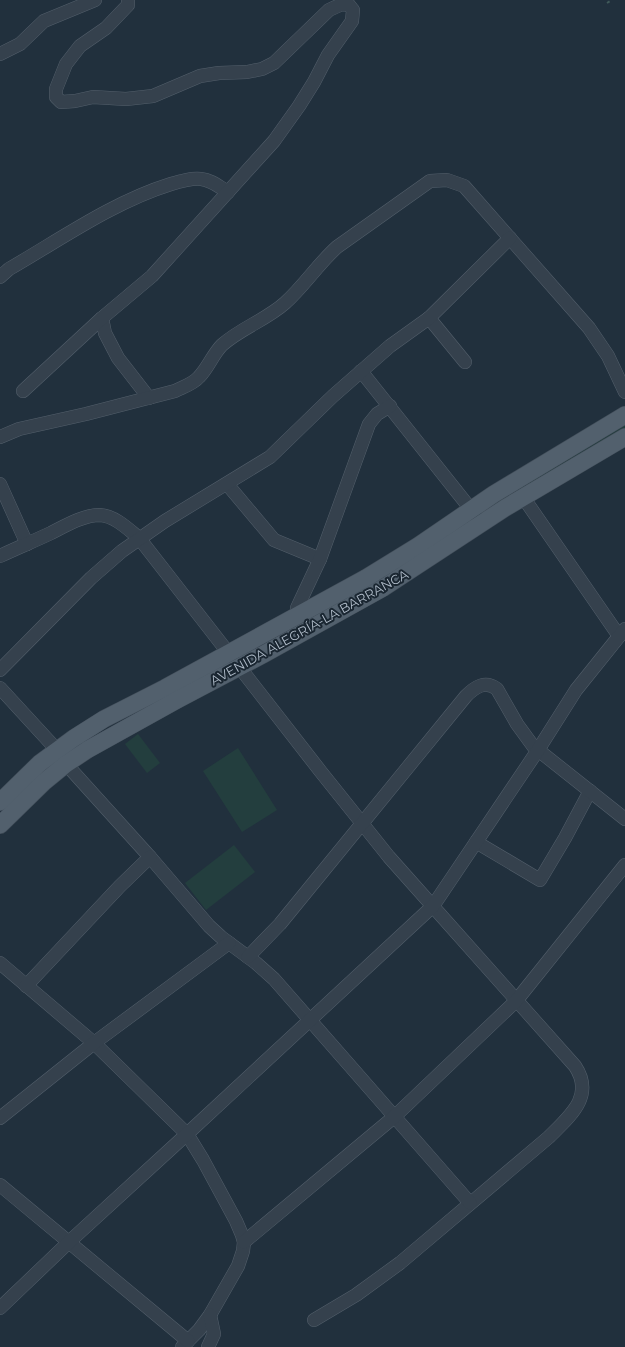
<svg xmlns="http://www.w3.org/2000/svg" width="625" height="1347" font-family="Montserrat,sans-serif">
<style>
.green{fill:#233e3e}
.lines{fill:none;stroke-linecap:round;stroke-linejoin:round}
.minor-casing{stroke:#535f6b;stroke-width:14}
.major-casing{stroke:#414d59;stroke-width:18}
.path{stroke:#405a5a;stroke-width:2;stroke-dasharray:3 3;stroke-linecap:butt}
.minor{stroke:#35414d;stroke-width:13}
.major{stroke:#52606d;stroke-width:17}
.labels{text-anchor:middle;dominant-baseline:central;stroke-width:4;stroke-linejoin:round;paint-order:stroke}
.street-label{font-size:13px;fill:#b0bcc9;stroke:#1a2631}
</style>
<rect width="100%" height="100%" fill="#21303d"/>
<!-- green -->
<g class="green">
<path d="M625 421V429L486 514 482 509Z"/>
<path d="M138 734 160 763 147 773 125 744Z"/>
<path d="M238 748 277 810 242 832 203 771Z"/>
<path d="M234 845 255 872 206 910 185 883Z"/>
</g>
<g class="lines">
<!-- minor casing -->
<g class="minor-casing">
<g id="minor">
<path d="M0 54 20 44 44 21 95 0"/>
<path d="M0 277 9 269C61 239 113 202 171 184 181 181 191 178 201 179 212 180 219 187 228 192"/>
<path d="M102 318 105 333 118 358 149 398"/>
<path d="M429 318 465 362"/>
<path d="M361 371 477 517"/>
<path d="M23 391 102 318 152 276 274 141 299 106 314 82 328 55 352 21 353 10 349 5 342 4 329 10 274 63 262 69 247 72 219 73 200 76 153 96 126 99 93 97 75 101 61 102 56 97V89L66 64 80 46 106 28 128 5V0"/>
<path d="M0 437 19 429 86 414 175 391C183 387 193 384 199 377 208 368 213 354 222 345 241 328 266 320 285 303 304 286 318 264 337 247L430 181 447 180 464 186 589 328 608 356 625 392"/>
<path d="M0 484 27 544"/>
<path d="M227 484 274 540 320 559"/>
<path d="M523 497 619 636"/>
<path d="M0 556C17 548 34 541 51 533 65 526 83 515 100 515 115 516 128 529 139 538L321 772 389 857 575 1066C595 1096 570 1116 549 1137L400 1263 356 1295 314 1320"/>
<path d="M298 616 297 608 320 559 369 424 377 414 390 406"/>
<path d="M0 670 91 578 122 551 165 521 270 457 333 396 390 346 429 318 510 238"/>
<path d="M0 688 57 750 66 764 150 857 209 926 221 937 256 963 274 979 470 1203"/>
<path d="M476 842 540 880 565 838 590 791"/>
<path d="M248 957 280 924 466 696C475 687 485 680 497 689L517 724 533 746 625 819"/>
<path d="M0 963 94 1043 187 1134 203 1160 236 1221 242 1235 244 1242 243 1251 238 1266 210 1315 199 1330 182 1347"/>
<path d="M26 986 120 886 150 857"/>
<path d="M0 1118 94 1043 229 943"/>
<path d="M0 1185 188 1341"/>
<path d="M244 1242 394 1117 516 1001 625 865"/>
<path d="M0 1308 69 1242 187 1134 433 906 538 750 576 690 625 629"/>
<path d="M208 1347 214 1334 210 1315"/>
</g>
</g>
<!-- major casing -->
<g class="major-casing">
<g id="major">
<path d="M0 802 40 763 74 738 104 719 165 688 366 578 418 546 494 494 625 415"/>
<path d="M0 825 44 782 66 764 87 750 177 700 264 654 383 588 505 508 625 437"/>
</g>
</g>
<!-- path -->
<path class="path" d="M607 3 612 0"/>
<!-- minor -->
<use href="#minor" class="minor"/>
<!-- major -->
<use href="#major" class="major"/>
</g>
<g class="labels">
<!-- street labels -->
<g class="street-label">
<text transform="translate(309 627) rotate(-29)">AVENIDA ALEGRÍA-LA BARRANCA</text>
</g>
</g>
</svg>
